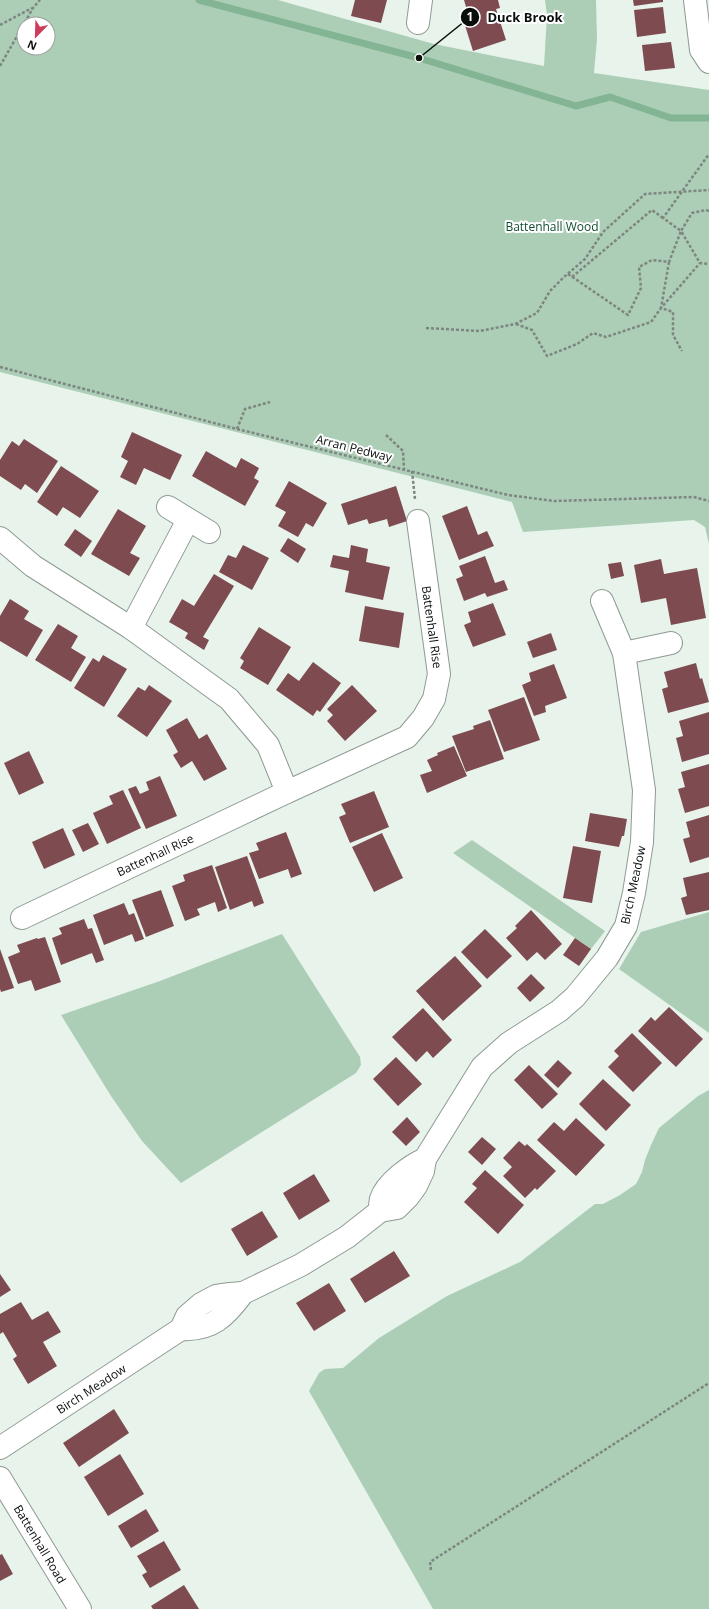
<svg xmlns="http://www.w3.org/2000/svg" width="709" height="1609" font-family="'Open Sans',sans-serif">
<style>
.green{fill:#acceb7;fill-rule:evenodd}
.lines{fill:none;stroke-linecap:round;stroke-linejoin:round}
.stream{stroke:#83b594;stroke-width:7}
.building{fill:#7e4b50}
.minor-casing{stroke:#8e9a92;stroke-width:24}
.path{stroke:#7e8681;stroke-width:2.5;stroke-dasharray:3 2;stroke-linecap:butt}
.minor{stroke:#fff;stroke-width:22}
.labels{text-anchor:middle;dominant-baseline:central;stroke-width:4;stroke-linejoin:round;paint-order:stroke}
.park-label{font-size:12px;fill:#104c2d;stroke:#fff}
.street-label{font-size:12px;fill:#090e0b;stroke:#fff}
.leader{fill:none;stroke:#090e0b;stroke-width:1.5}
.callout-dot{fill:#090e0b;stroke:#fff;stroke-width:1.5}
.mark-label{font-size:12px;text-anchor:middle;font-weight:bold;fill:#fff}
.callout-label{font-size:13px;text-anchor:middle;font-weight:bold;fill:#090e0b;stroke:#fff;stroke-width:4;stroke-linejoin:round;paint-order:stroke}
</style>
<rect width="100%" height="100%" fill="#e7f3eb"/>
<!-- green -->
<g class="green">
<path d="M0 0H278L434 44 544 66 547 15 545 0H596L597 39 594 73 709 90V544L705 527 694 520 523 532 512 502 0 372ZM24 24H48V48H24Z"/>
<path d="M472 840 605 931 591 949 453 853Z"/>
<path d="M709 912V1033L619 969 641 932Z"/>
<path d="M282 934 360 1057 361 1065 356 1073 181 1183 142 1141 111 1096 61 1015 160 981Z"/>
<path d="M709 1090V1609H433L309 1391 319 1373 325 1369 343 1368 379 1338 447 1296 520 1262 595 1204H603L620 1195 636 1184 642 1172 645 1160 651 1145 659 1128 698 1096Z"/>
</g>
<g class="lines">
<!-- stream -->
<path class="stream" d="M199 0 419 58 576 106 610 97 671 118H709"/>
</g>
<!-- building -->
<g class="building">
<path d="M355 0H387L381 23 351 16Z"/>
<path d="M464 0H498L500 8 496 9 506 40 473 51 463 19 469 17Z"/>
<path d="M633 0H663V2L634 6Z"/>
<path d="M663 7 666 33 637 37 634 10Z"/>
<path d="M671 42 675 68 645 71 642 45Z"/>
<path d="M132 432 182 455 170 480 144 468 136 485 120 477 128 461 121 457Z"/>
<path d="M24 439 58 461 37 493 25 484 21 490 0 476V460L12 441 19 446Z"/>
<path d="M206 451 236 468 241 458 259 468 254 478 259 481 245 506 192 476Z"/>
<path d="M61 466 99 491 80 518 63 507 57 516 37 502Z"/>
<path d="M289 481 327 503 313 527 306 523 298 537 278 526 286 512 275 506Z"/>
<path d="M396 486 407 521 389 527 387 519 369 524 367 519 348 525 341 504Z"/>
<path d="M467 506 478 535 487 531 494 546 459 560 442 516Z"/>
<path d="M118 509 146 526 130 553 140 558 129 576 91 554Z"/>
<path d="M75 529 92 541 81 557 64 545Z"/>
<path d="M288 538 306 549 298 563 280 551Z"/>
<path d="M243 545 269 558 252 590 219 572 228 555 236 558Z"/>
<path d="M351 545 368 549 366 562 390 567 383 600 345 592 349 571 330 567 333 555 349 558Z"/>
<path d="M485 556 495 583 504 580 508 590 487 597 485 593 464 601 456 579 463 576 459 566Z"/>
<path d="M661 559 664 574 697 568 706 618 671 625 666 598 641 603 634 565Z"/>
<path d="M621 562 624 576 611 579 608 564Z"/>
<path d="M214 574 234 586 203 637 209 640 204 650 185 638 188 633 169 622 182 599 194 606Z"/>
<path d="M10 599 29 611 24 619 43 630 27 657 0 641V616Z"/>
<path d="M493 603 506 635 473 647 464 625 471 622 468 612Z"/>
<path d="M365 606 404 613 399 648 359 641Z"/>
<path d="M58 624 78 636 71 648 86 657 71 682 35 660Z"/>
<path d="M259 627 291 647 268 685 240 668 244 661 240 658Z"/>
<path d="M551 633 557 650 533 658 527 642Z"/>
<path d="M103 655 127 669 104 707 74 688 93 658 99 662Z"/>
<path d="M313 662 341 683 320 712 317 710 313 716 276 690 288 673 299 681Z"/>
<path d="M696 663 700 679 702 678 709 702 668 713 662 689 668 687 664 672Z"/>
<path d="M554 664 567 698 545 706 546 712 534 716 522 685 531 681 529 673Z"/>
<path d="M149 685 172 701 147 737 117 716 138 687 145 691Z"/>
<path d="M352 685 377 711 345 741 327 721 333 715 327 709Z"/>
<path d="M524 697 540 740 504 752 488 710Z"/>
<path d="M709 712V754L682 762 676 738 683 736 679 721Z"/>
<path d="M187 718 199 739 207 734 227 769 204 781 192 761 181 768 173 755 178 752 166 730Z"/>
<path d="M490 720 504 759 466 772 452 736 474 729 473 726Z"/>
<path d="M454 746 467 776 427 793 420 775 432 771 427 760 438 755 437 753Z"/>
<path d="M29 751 44 783 19 795 4 763Z"/>
<path d="M709 764V806L685 813 678 789 685 787 681 772Z"/>
<path d="M160 776 177 816 146 829 128 789 136 786 140 794 149 790 146 782Z"/>
<path d="M123 790 141 828 107 844 93 813 113 804 109 796Z"/>
<path d="M374 791 389 827 350 843 339 817 346 814 341 804Z"/>
<path d="M590 813 627 819 624 836H622L619 847 585 841Z"/>
<path d="M709 815V857L690 863 683 839 690 837 686 822Z"/>
<path d="M88 823 99 844 83 852 72 830Z"/>
<path d="M63 828 75 855 44 869 32 842Z"/>
<path d="M286 832 302 874 291 878 288 869 259 879 249 853 259 850 256 843Z"/>
<path d="M382 833 403 878 374 892 352 847Z"/>
<path d="M573 846 601 851 592 903 563 898Z"/>
<path d="M247 856 264 903 254 907 252 901 230 910 215 867Z"/>
<path d="M212 865 227 908 218 912 215 902 197 909 200 915 185 921 172 886 185 881 183 875Z"/>
<path d="M709 872V910L686 915 681 898 687 896 683 878Z"/>
<path d="M161 890 174 926 146 937 132 900Z"/>
<path d="M124 903 129 915 134 913 144 939 135 942 132 934 104 945 93 915Z"/>
<path d="M531 910 562 944 545 960 537 952 527 961 506 938 517 928 515 926Z"/>
<path d="M84 919 88 929 92 928 104 960 96 963 92 953 61 965 52 938 62 934 59 928Z"/>
<path d="M485 929 512 956 487 979 461 952Z"/>
<path d="M45 937 61 982 35 991 31 980 18 984 8 957 20 952 17 945 37 938 38 939Z"/>
<path d="M575 938 591 949 579 966 563 955Z"/>
<path d="M0 949 14 988 1 992 0 989Z"/>
<path d="M455 956 482 986 443 1021 416 991Z"/>
<path d="M531 974 545 988 530 1002 517 988Z"/>
<path d="M669 1007 703 1039 676 1067 638 1031 651 1017 655 1021Z"/>
<path d="M423 1008 452 1040 433 1058 427 1051 416 1062 392 1037Z"/>
<path d="M632 1033 662 1063 633 1092 608 1067 619 1056 614 1051Z"/>
<path d="M396 1057 422 1084 398 1106 373 1079Z"/>
<path d="M558 1060 572 1073 558 1088 544 1075Z"/>
<path d="M529 1065 558 1094 542 1109 514 1080Z"/>
<path d="M603 1079 631 1105 606 1131 579 1104Z"/>
<path d="M407 1117 420 1132 406 1146 392 1132Z"/>
<path d="M576 1118 605 1145 576 1176 537 1140 554 1122 564 1131Z"/>
<path d="M482 1137 496 1149 482 1165 468 1152Z"/>
<path d="M519 1141 525 1146 527 1144 556 1171 537 1190 535 1188 525 1198 503 1176 512 1167 503 1158Z"/>
<path d="M485 1170 524 1205 498 1234 464 1202 477 1188 472 1184Z"/>
<path d="M314 1174 330 1201 299 1220 283 1193Z"/>
<path d="M262 1211 278 1237 247 1256 231 1229Z"/>
<path d="M394 1251 410 1276 365 1303 350 1279Z"/>
<path d="M0 1274 11 1290 0 1297Z"/>
<path d="M329 1283 346 1311 314 1331 296 1303Z"/>
<path d="M21 1302 32 1320 48 1311 61 1332 43 1342 57 1366 28 1384 13 1359 17 1356 3 1332 0 1334V1314Z"/>
<path d="M114 1409 129 1433 79 1467 63 1443Z"/>
<path d="M120 1454 144 1494 108 1516 84 1477Z"/>
<path d="M146 1509 159 1531 131 1548 118 1526Z"/>
<path d="M164 1541 181 1570 150 1588 142 1575 147 1572 137 1556Z"/>
<path d="M2 1554 13 1574 0 1581V1555Z"/>
<path d="M184 1585 199 1609H153L151 1606Z"/>
</g>
<g class="lines">
<!-- minor casing -->
<g class="minor-casing">
<g id="minor">
<path d="M695 0 701 50 709 62"/>
<path d="M418 23 421 0"/>
<path d="M168 507 209 532"/>
<path d="M0 538 33 566 131 628 229 699 268 745 287 792 22 918"/>
<path d="M131 628 188 520"/>
<path d="M624 653 671 643"/>
<path d="M287 792 407 737 423 718 434 699 439 674 418 521"/>
<path d="M380 1211C380 1207 380 1203 381 1199 386 1183 411 1165 425 1159"/>
<path d="M181 1329C212 1331 226 1316 243 1293"/>
<path d="M0 1448 181 1329 187 1316 201 1304 216 1296 230 1294 243 1293 301 1265 347 1237 380 1211 397 1208 408 1197 416 1186 423 1171 425 1159 482 1067 509 1043 559 1011 575 997 607 958 626 926 634 893 642 842 644 790 624 653 602 601"/>
<path d="M0 1478 80 1609"/>
</g>
</g>
<!-- path -->
<g class="path">
<path d="M0 25 32 8"/>
<path d="M0 66 33 8 40 0"/>
<path d="M709 211 706 210 692 213 681 231 700 263 709 264"/>
<path d="M669 262 661 308 700 263"/>
<path d="M568 274 628 315 641 288 639 267 652 260 669 262 681 231 663 218 709 154"/>
<path d="M572 277 652 210 663 218"/>
<path d="M516 324 532 330 547 356 577 344 593 333 606 337 651 322 661 308 673 312V335L682 351"/>
<path d="M426 328 480 331 515 324 537 313 550 291 564 277 585 259 603 232 645 194 709 190"/>
<path d="M0 367 237 429 508 495 554 501 694 497 709 501"/>
<path d="M237 429 245 409 270 402"/>
<path d="M386 435 403 451 404 469"/>
<path d="M412 471 415 499"/>
<path d="M431 1570 430 1562 709 1383"/>
</g>
<!-- minor -->
<use href="#minor" class="minor"/>
</g>
<g class="labels">
<!-- park labels -->
<g class="park-label">
<text x="552" y="226">Battenhall Wood</text>
</g>
<!-- street labels -->
<g class="street-label">
<text transform="translate(354 448) rotate(14)">Arran Pedway</text>
<text transform="translate(432 627) rotate(82)">Battenhall Rise</text>
<text transform="translate(155 855) rotate(-25)">Battenhall Rise</text>
<text transform="translate(633 885) rotate(-78)">Birch Meadow</text>
<text transform="translate(91 1389) rotate(-33)">Birch Meadow</text>
<text transform="translate(40 1544) rotate(59)">Battenhall Road</text>
</g>
</g>
<!-- callouts -->
<path class="leader" d="M419 58L470 17"/>
<g class="callout-dot">
<circle cx="419" cy="58" r="4"/>
<circle cx="470" cy="17" r="10"/>
</g>
<g class="mark-label">
<text x="470" y="21">1</text>
</g>
<g class="callout-label">
<text x="525" y="22">Duck Brook</text>
</g>
<!-- north arrow -->
<g transform="translate(36 36) rotate(203)"><circle r="19" fill="#ffffff" stroke="#9d9f9d"/>
<path d="M0-3L7 15L0 10L-7 15Z" fill="#cd3d5a"/>
<text y="-6" font-size="11" font-weight="bold" text-anchor="middle" fill="#090e0b">N</text>
</g>
</svg>
